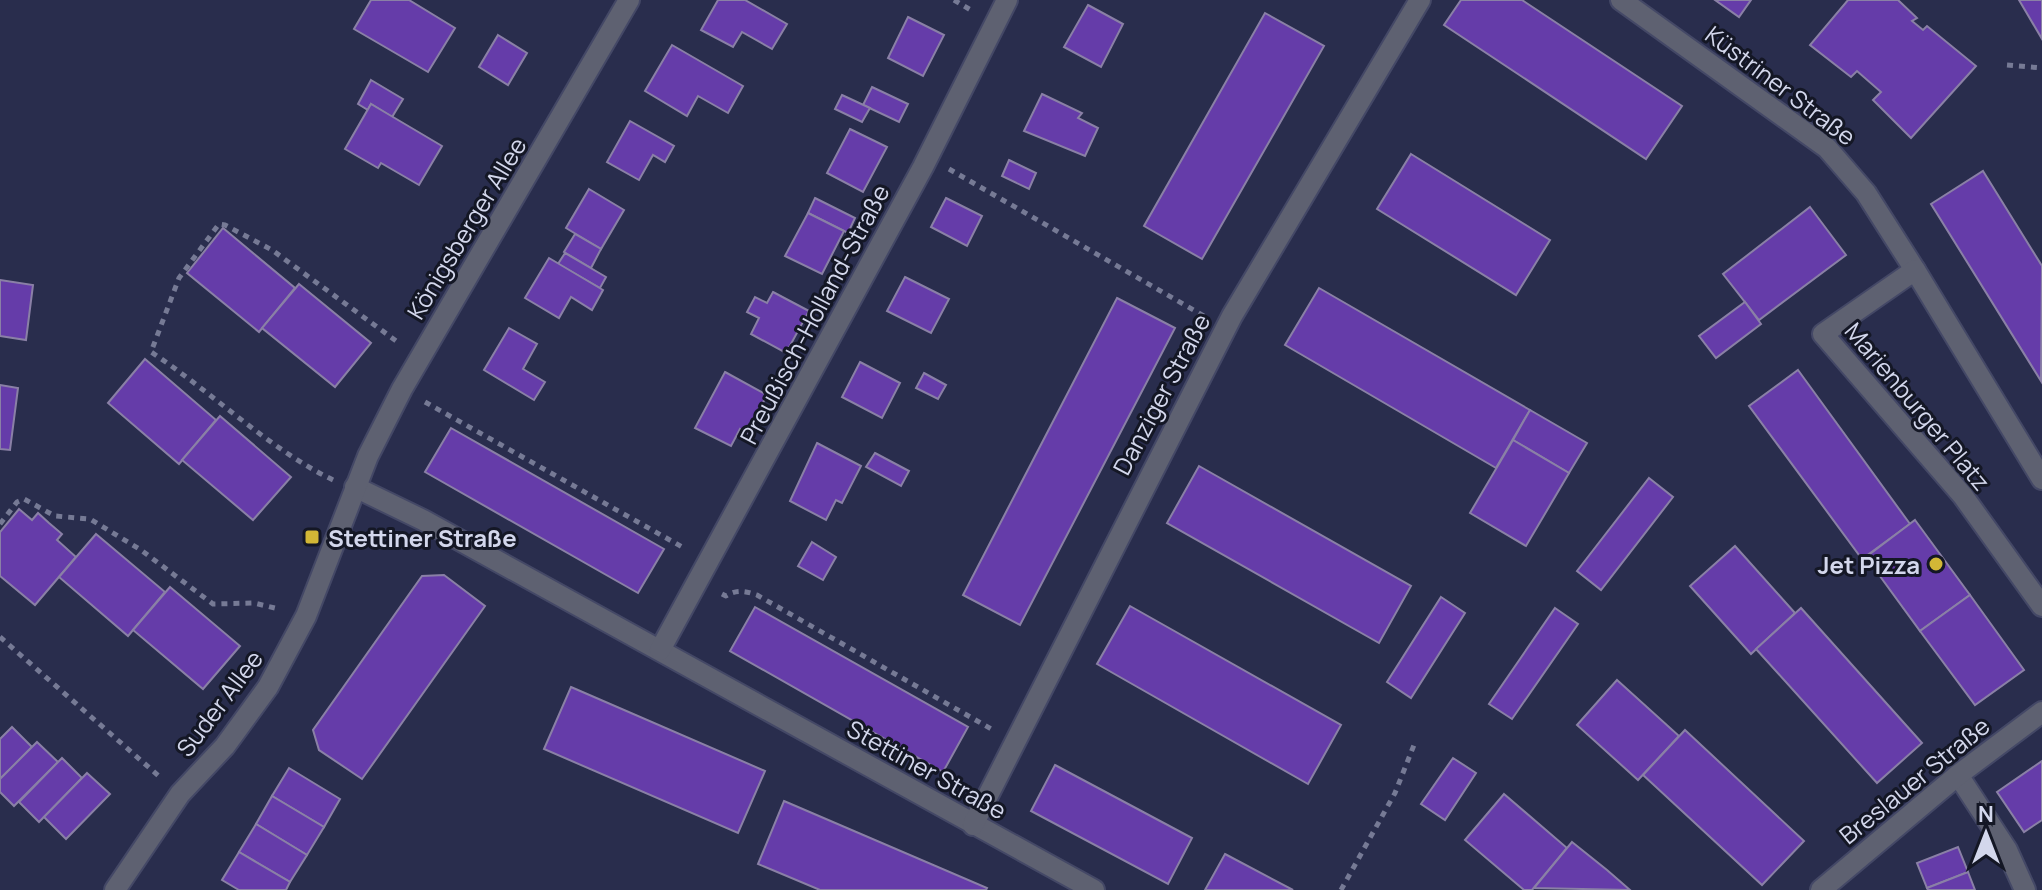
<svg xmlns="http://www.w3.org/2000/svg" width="2042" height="890" font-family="Manrope,sans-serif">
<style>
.building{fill:#653ca9;stroke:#8a80a6;stroke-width:2}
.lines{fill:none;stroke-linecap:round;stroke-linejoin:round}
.minor-casing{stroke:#444866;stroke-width:24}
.path{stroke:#767a95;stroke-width:5;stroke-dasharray:6 6;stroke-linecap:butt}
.minor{stroke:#5e6171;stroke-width:20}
.poi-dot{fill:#d2b736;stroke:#141725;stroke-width:3}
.labels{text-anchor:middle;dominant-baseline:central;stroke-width:6;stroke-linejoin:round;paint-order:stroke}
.street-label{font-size:24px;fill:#d3d7ec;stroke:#141725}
.poi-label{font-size:24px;font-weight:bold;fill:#d3d7ec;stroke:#141725;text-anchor:start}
</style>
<rect width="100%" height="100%" fill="#292d4d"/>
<!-- building -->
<g class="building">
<path d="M371 0H409L455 28 428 72 354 29Z"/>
<path d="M718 0H745L787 24 772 49 742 32 733 47 701 30Z"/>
<path d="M1461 0H1522L1682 106 1646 159 1444 25Z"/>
<path d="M1715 0H1751L1739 17Z"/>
<path d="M1848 0H1898L1917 18 1912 21 1923 30 1927 26 1976 66 1911 138 1873 100 1881 92 1857 71 1851 77 1810 45Z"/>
<path d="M2019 0H2042V39Z"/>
<path d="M1088 5 1123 24 1101 67 1064 47Z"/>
<path d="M1265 13 1324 46 1202 259 1144 226Z"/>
<path d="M908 17 944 35 923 76 888 58Z"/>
<path d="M498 35 527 53 508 85 479 67Z"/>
<path d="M672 45 743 86 728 113 698 96 687 116 645 91Z"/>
<path d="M371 80 403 99 392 117 371 104 368 110 358 104Z"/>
<path d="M872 87 908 104 899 122 863 105Z"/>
<path d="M1042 94 1082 113 1078 118 1098 128 1085 156 1024 131Z"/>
<path d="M842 95 870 108 862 122 835 109Z"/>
<path d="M371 104 442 146 419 185 381 163 378 168 345 149Z"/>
<path d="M630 121 674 146 665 162 653 155 639 180 607 162Z"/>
<path d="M850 129 887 147 863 192 827 173Z"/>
<path d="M1411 154 1550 240 1516 295 1377 209Z"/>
<path d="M1009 160 1036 173 1029 189 1002 176Z"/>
<path d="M1983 171 2042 266 2041 381 1931 204Z"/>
<path d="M589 189 624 210 601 249 566 228Z"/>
<path d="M815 198 855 218 848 233 808 213Z"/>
<path d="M946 198 982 216 967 246 931 227Z"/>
<path d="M1810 207 1846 255 1759 320 1723 274Z"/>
<path d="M808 213 844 231 822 274 785 256Z"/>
<path d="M223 228 295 288 259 332 187 273Z"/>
<path d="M575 234 601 249 591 268 564 252Z"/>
<path d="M565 253 606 277 600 288 558 264Z"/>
<path d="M549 258 603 290 592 310 571 297 559 318 525 298Z"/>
<path d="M905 277 949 299 931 333 887 311Z"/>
<path d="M0 280 33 285 26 340 0 336Z"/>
<path d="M299 284 371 343 335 387 262 328Z"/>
<path d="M1319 288 1530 410 1496 468 1285 345Z"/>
<path d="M773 292 809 311 786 353 751 334 759 318 747 312 755 297 767 303Z"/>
<path d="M1117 298 1175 328 1020 625 963 595Z"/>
<path d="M1745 302 1761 324 1716 358 1699 336Z"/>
<path d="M509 328 537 344 523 369 545 382 534 400 484 370Z"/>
<path d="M145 359 216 420 179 464 108 403Z"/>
<path d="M860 362 900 383 882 418 842 397Z"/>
<path d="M1798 370 1910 524 1862 559 1749 406Z"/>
<path d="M725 372 767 395 747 433 740 429 731 446 695 428Z"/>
<path d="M924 373 946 385 938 399 916 388Z"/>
<path d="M0 385 18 388 10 450 0 449Z"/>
<path d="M1530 410 1587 443 1569 473 1513 440Z"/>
<path d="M220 416 291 477 253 520 182 460Z"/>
<path d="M451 428 664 549 638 593 425 472Z"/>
<path d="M1513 440 1569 473 1526 546 1470 513Z"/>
<path d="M817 443 861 466 842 503 836 500 826 520 790 501Z"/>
<path d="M875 453 909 471 901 486 866 467Z"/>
<path d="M1199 466 1411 586 1379 643 1167 523Z"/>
<path d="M1649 478 1673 497 1601 590 1577 571Z"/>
<path d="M19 509 32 520 38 513 49 523 62 534 57 540 76 557 35 605 0 576V532Z"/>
<path d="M1915 520 1970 595 1920 631 1866 557Z"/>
<path d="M96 534 165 592 128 636 59 577Z"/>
<path d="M812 542 836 557 823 580 798 566Z"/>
<path d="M1735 546 1795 613 1751 654 1690 586Z"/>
<path d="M444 575 485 606 362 779 319 750 313 730 422 576Z"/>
<path d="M170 587 240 646 203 689 133 630Z"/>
<path d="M1970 595 2024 670 1975 705 1920 631Z"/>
<path d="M1441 597 1465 613 1411 698 1387 682Z"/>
<path d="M1130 606 1341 725 1308 784 1097 664Z"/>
<path d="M755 607 968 727 943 772 730 651Z"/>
<path d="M1555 608 1578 624 1512 719 1489 704Z"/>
<path d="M1801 608 1922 743 1877 783 1756 649Z"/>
<path d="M1617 680 1679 736 1638 780 1577 725Z"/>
<path d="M571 687 765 771 738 833 544 749Z"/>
<path d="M12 727 32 747 0 779V739Z"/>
<path d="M1685 730 1804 841 1762 885 1643 775Z"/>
<path d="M37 742 58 762 14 806 0 792V779Z"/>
<path d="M62 758 82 778 39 822 19 802Z"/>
<path d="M1453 758 1476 773 1445 820 1421 804Z"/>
<path d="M2042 761V820L2024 832 1997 792Z"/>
<path d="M1055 765 1192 838 1168 884 1031 811Z"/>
<path d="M289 768 340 799 324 827 272 796Z"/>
<path d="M87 773 110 794 66 839 44 817Z"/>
<path d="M1504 794 1567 848 1532 890H1524L1465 840Z"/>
<path d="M272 796 324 827 307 855 256 824Z"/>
<path d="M784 801 987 888 986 890H820L758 864Z"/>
<path d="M256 824 307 855 290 882 239 852Z"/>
<path d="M1572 842 1607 870 1630 890 1534 888Z"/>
<path d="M1958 847 1968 872 1927 888 1917 863Z"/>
<path d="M239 852 290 882 286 890H239L222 880Z"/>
<path d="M1225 854 1293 890H1205Z"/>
<path d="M1968 872 1975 890H1928L1927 888Z"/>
</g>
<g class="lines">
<!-- minor casing -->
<g class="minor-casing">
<g id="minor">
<path d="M1621 0 1827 148 1866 193 1915 270"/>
<path d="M2042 479 1915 270 1823 334 1963 496 2042 606"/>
<path d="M355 487 423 520 1094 890"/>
<path d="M660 650 923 167 1007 0"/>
<path d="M1958 775 2007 850 2025 890"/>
<path d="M973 825 1232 316 1420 0"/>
<path d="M115 890 180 794 225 746 268 687 306 616 368 456 402 389 629 0"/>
<path d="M1821 890 1958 775 2042 712"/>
</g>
</g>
<!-- path -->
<g class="path">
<path d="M954 0 974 12"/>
<path d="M2007 65 2042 68"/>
<path d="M949 169 1204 316"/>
<path d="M425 402 684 548"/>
<path d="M333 480C269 449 212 392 151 352L179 278 219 224 225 225 272 250 399 343"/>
<path d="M0 524 17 502 24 499 55 516 90 519 141 550 213 604 254 603 279 609"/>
<path d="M722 594 726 596C737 589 745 591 757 595L993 730"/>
<path d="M0 637 161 778"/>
<path d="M1341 890 1395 793 1414 745"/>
</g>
<!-- minor -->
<use href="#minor" class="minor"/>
</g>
<!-- markers -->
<g class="poi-dot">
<rect x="304" y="529" width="16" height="16" rx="4"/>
<circle cx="1936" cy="564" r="8"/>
</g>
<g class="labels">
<!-- street labels -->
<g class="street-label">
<text transform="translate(1781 85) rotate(37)">Küstriner Straße</text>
<text transform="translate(466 228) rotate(-59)">Königsberger Allee</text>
<text transform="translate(814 314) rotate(-62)">Preußisch-Holland-Straße</text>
<text transform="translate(1161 394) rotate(-62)">Danziger Straße</text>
<text transform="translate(1918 406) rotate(50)">Marienburger Platz</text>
<text transform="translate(219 703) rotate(-53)">Suder Allee</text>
<text transform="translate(927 769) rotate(29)">Stettiner Straße</text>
<text transform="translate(1914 780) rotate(-39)">Breslauer Straße</text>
</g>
<!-- poi labels -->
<g class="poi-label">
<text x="328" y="537">Stettiner Straße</text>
<text x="1920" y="564" text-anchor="end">Jet Pizza</text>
</g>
</g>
<!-- north arrow -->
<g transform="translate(1986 834)" stroke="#141725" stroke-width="6" paint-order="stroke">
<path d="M0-6L14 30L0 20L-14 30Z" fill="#d3d7ec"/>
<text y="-12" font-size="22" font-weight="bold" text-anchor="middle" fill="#d3d7ec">N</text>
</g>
</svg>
